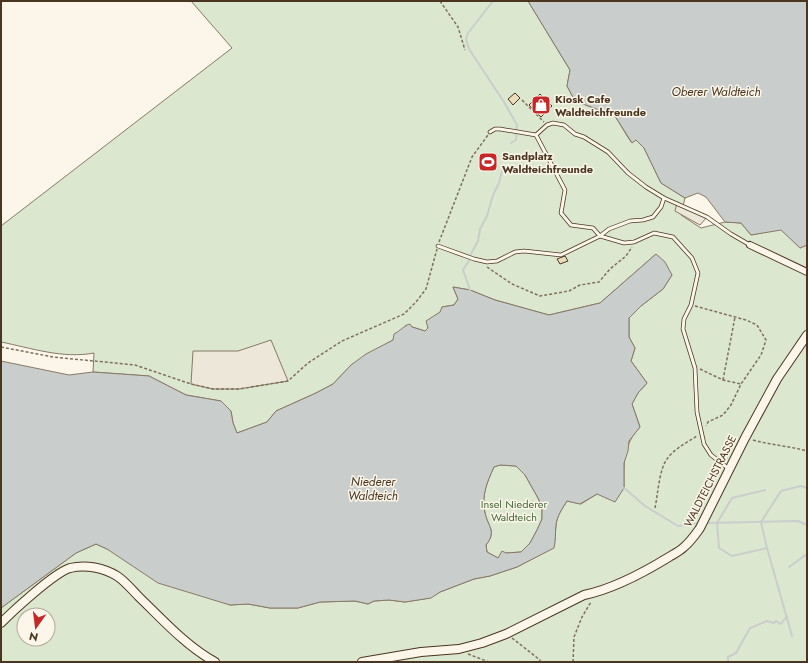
<svg xmlns="http://www.w3.org/2000/svg" width="808" height="663" font-family="Jost,sans-serif">
<style>
.green{fill:#dce7d0;stroke:#887966;fill-rule:evenodd}
.parking{fill:#ede7d9;stroke:#887966}
.water{fill:#c9cecd;stroke:#887966;fill-rule:evenodd}
.lines{fill:none;stroke-linecap:round;stroke-linejoin:round}
.stream{stroke:#c9cecd;stroke-width:2}
.building{fill:#ecdcbc;stroke:#4a3520}
.service-casing{stroke:#4a3520;stroke-width:4.5}
.minor-casing{stroke:#4a3520;stroke-width:8}
.tertiary-casing{stroke:#4a3520;stroke-width:10}
.path{stroke:#7f6f5c;stroke-width:1.5;stroke-dasharray:3 2;stroke-linecap:butt}
.service{stroke:#fbf6e9;stroke-width:3}
.minor{stroke:#fbf6e9;stroke-width:6}
.tertiary{stroke:#fbf6e9;stroke-width:8}
.labels{text-anchor:middle;dominant-baseline:central;stroke-width:3;stroke-linejoin:round;paint-order:stroke}
.poi-label{font-size:11px;font-weight:bold;fill:#4a3520;stroke:#fbf6e9;text-anchor:start}
.street-label{font-size:11px;fill:#4a3520;stroke:#fbf6e9}
.park-label{font-size:11px;fill:#436837;stroke:#fbf6e9}
.water-label{font-size:12px;font-style:italic;fill:#4a3520;stroke:#fbf6e9}
</style>
<rect width="100%" height="100%" fill="#fbf6e9"/>
<!-- green -->
<g class="green">
<path d="M191 1H528L570 70 567 86 575 101 615 116 629 139 632 143 635 139 644 148 661 183 685 198 681 215 701 228 725 222 741 223 751 235 781 229 800 248 807 245V662H1V608L76 553 96 544 230 605 248 604 270 608H298L320 602 355 601 368 604 374 601 389 600 405 602 430 598 440 592 474 579 490 576 517 567 553 548C556 539 555 534 556 525 557 516 562 509 567 501L581 504 597 494 624 488C624 464 622 446 640 427L632 404 638 393 647 383 631 361 635 348 629 337V318L641 306 663 289 672 275 656 254 600 303 549 315 495 300 470 290 453 287 458 299 454 305 442 307 441 312 427 321 428 328 425 331 406 325 393 340 351 365 333 384 316 393 276 411 267 422 237 433 233 423 231 411 221 401 186 395 149 376 93 372 94 353C63 359 31 348 1 342V226L232 48ZM24 615H48V639H24Z"/>
<path d="M500 465 516 466 525 475 538 498 542 507V519L537 530 530 543 521 552 506 553 498 558 487 552 486 545C497 531 488 527 485 513 481 496 487 482 494 467Z"/>
</g>
<!-- parking -->
<g class="parking">
<path d="M677 203 707 217 700 225 675 211Z"/>
<path d="M271 340 288 381 239 389H213L191 384 193 351H238Z"/>
</g>
<!-- water -->
<g class="water">
<path d="M528 1H807V245L800 248 781 230 751 235 741 223 725 222 706 197 698 193 685 198 661 183 644 148 636 140 632 143 615 116 575 101 567 86 570 70Z"/>
<path d="M656 254 665 262 672 275 663 289 641 306 629 318V337L635 348 631 361 647 383 638 393 632 404 640 427 629 441 628 451 624 463V488L615 502 597 494 580 504 567 501C562 509 557 516 556 525 555 534 556 539 554 548L517 567 490 576 474 579 440 592 431 598 405 602 389 600 374 601 368 604 355 601 320 602 298 608H270L248 604 230 605 158 583 107 549 96 544 76 553 1 608V361L69 375 93 372 149 376 186 395 221 401 231 411 233 423 237 433 267 422 276 411 316 393 333 384 351 365 366 354 393 340 394 334C400 331 405 325 410 324L412 327 425 331 428 328 426 321 440 312 442 307 454 305 458 299 453 287 470 290 495 300 549 315 600 303ZM500 465 516 466 525 475 538 498 542 507V519L537 530 530 543 521 552 506 553 502 551 498 558 487 552 486 545C497 531 488 527 485 513 481 497 487 482 494 467Z"/>
</g>
<g class="lines">
<!-- stream -->
<g class="stream">
<path d="M493 1 468 33 466 39 469 49 504 102 517 125 516 140 511 143"/>
<path d="M471 254 478 241 480 229 487 216 493 195 499 183 502 171"/>
<path d="M470 259 463 270 470 290"/>
<path d="M624 488 645 506 678 526 700 523"/>
<path d="M765 490 732 498 717 523 719 548 732 556 767 548"/>
<path d="M708 523 798 521 807 525"/>
<path d="M789 567 807 554"/>
<path d="M792 636 767 548 761 522 781 491 801 486 807 488"/>
<path d="M728 662V657L736 653 750 628 767 621 774 623 776 621 781 624 787 616"/>
</g>
</g>
<!-- building -->
<g class="building">
<path d="M515 93 520 98 513 105 508 99Z"/>
<path d="M540 94 552 106 541 117 529 105Z"/>
<path d="M565 256 568 261 560 264 557 259Z"/>
</g>
<g class="lines">
<!-- service casing -->
<g class="service-casing">
<g id="service">
<path d="M490 132 495 129H500L536 135 547 125 553 123 564 125 575 134 584 137 608 152 628 173 646 187 664 198 707 217 731 234 750 245"/>
<path d="M536 135 565 190 561 213 571 225 593 228 600 236 624 243 634 242 654 233 673 237 692 258 698 273 691 305 684 319 683 329 695 368 697 412 704 444 711 455 729 469"/>
<path d="M438 246 474 259 487 262 497 261 515 252 524 251 561 255 600 236 609 229 630 221 643 220 653 217 661 207 664 198"/>
</g>
</g>
<!-- minor casing -->
<g class="minor-casing">
<path id="minor" d="M750 245 807 272"/>
</g>
<!-- tertiary casing -->
<g class="tertiary-casing">
<g id="tertiary">
<path d="M1 623C14 610 54 573 70 568 86 564 104 568 117 576 125 581 132 590 139 597 163 620 186 646 215 662"/>
<path d="M362 662 421 652 459 649 482 643 506 634 584 595C613 589 643 573 669 557 674 554 680 551 684 547 691 541 695 535 700 528L745 438 777 379 807 335"/>
</g>
</g>
<!-- path -->
<g class="path">
<path d="M440 1 458 27 465 50"/>
<path d="M522 100 544 122"/>
<path d="M439 242 472 157 488 135"/>
<path d="M487 267 512 284 540 296 569 291 580 285 599 282 610 269 626 256 632 247"/>
<path d="M695 306 746 320 757 325 766 340 761 355 741 384 731 405 723 415 708 422 706 426"/>
<path d="M1 347 53 357 135 365 191 384 213 389H239L288 381 308 363 342 341 404 314 416 302 426 289 437 249"/>
<path d="M700 369 723 380 741 384"/>
<path d="M723 380 735 317"/>
<path d="M753 440C771 445 789 446 807 451"/>
<path d="M655 508C658 494 659 470 667 459 674 449 686 443 697 436"/>
<path d="M512 638 540 660 539 662"/>
<path d="M468 654 489 662"/>
<path d="M573 662 574 637 582 617 591 602"/>
</g>
<!-- service -->
<use href="#service" class="service"/>
<!-- minor -->
<use href="#minor" class="minor"/>
<!-- tertiary -->
<use href="#tertiary" class="tertiary"/>
</g>
<!-- icons -->
<defs>
<g id="shop-square" transform="scale(1)"><rect x="-9" y="-9" width="18" height="18" rx="4" fill="#c62828" stroke="#fbf6e9"/><path d="M-5-2.5h2.3a2.7 3.5 0 0 1 5.4 0H5L5.5 6h-11ZM-1.5-2.5h3a1.5 2.3 0 0 0-3 0Z" fill="#fff"/></g>
<g id="stadium-square" transform="scale(1)"><rect x="-9" y="-9" width="18" height="18" rx="4" fill="#c62828" stroke="#fbf6e9"/><path d="M0-5a6.5 5 0 1 0 0 10a6.5 5 0 1 0 0-10ZM-3.5-1.8h7v3.6h-7Z" fill="#fff"/></g>
</defs>
<g fill-rule="evenodd">
<use href="#shop-square" x="541" y="105"/>
<use href="#stadium-square" x="488" y="162"/>
</g>
<g class="labels">
<!-- poi labels -->
<g class="poi-label">
<text x="555" y="99">Kiosk Cafe<tspan x="555" dy="13">Waldteichfreunde</tspan></text>
<text x="502" y="156">Sandplatz<tspan x="502" dy="13">Waldteichfreunde</tspan></text>
</g>
<!-- street labels -->
<g class="street-label">
<text transform="translate(710 481) rotate(-63)">WALDTEICHSTRASSE</text>
</g>
<!-- park labels -->
<g class="park-label">
<text x="514" y="504">Insel Niederer<tspan x="514" dy="13">Waldteich</tspan></text>
</g>
<!-- water labels -->
<g class="water-label">
<text x="716" y="92">Oberer Waldteich</text>
<text x="373" y="482">Niederer<tspan x="373" dy="14">Waldteich</tspan></text>
</g>
</g>
<!-- border -->
<rect width="808" height="663" fill="none" stroke="#4a3520" stroke-width="4"/>
<!-- north arrow -->
<g transform="translate(36 627) rotate(194)"><circle r="19" fill="#fbf6e9" stroke="#b4a999"/>
<path d="M0-3L7 15L0 10L-7 15Z" fill="#c62828"/>
<text y="-6" font-size="11" font-weight="bold" text-anchor="middle" fill="#4a3520">N</text>
</g>
</svg>
